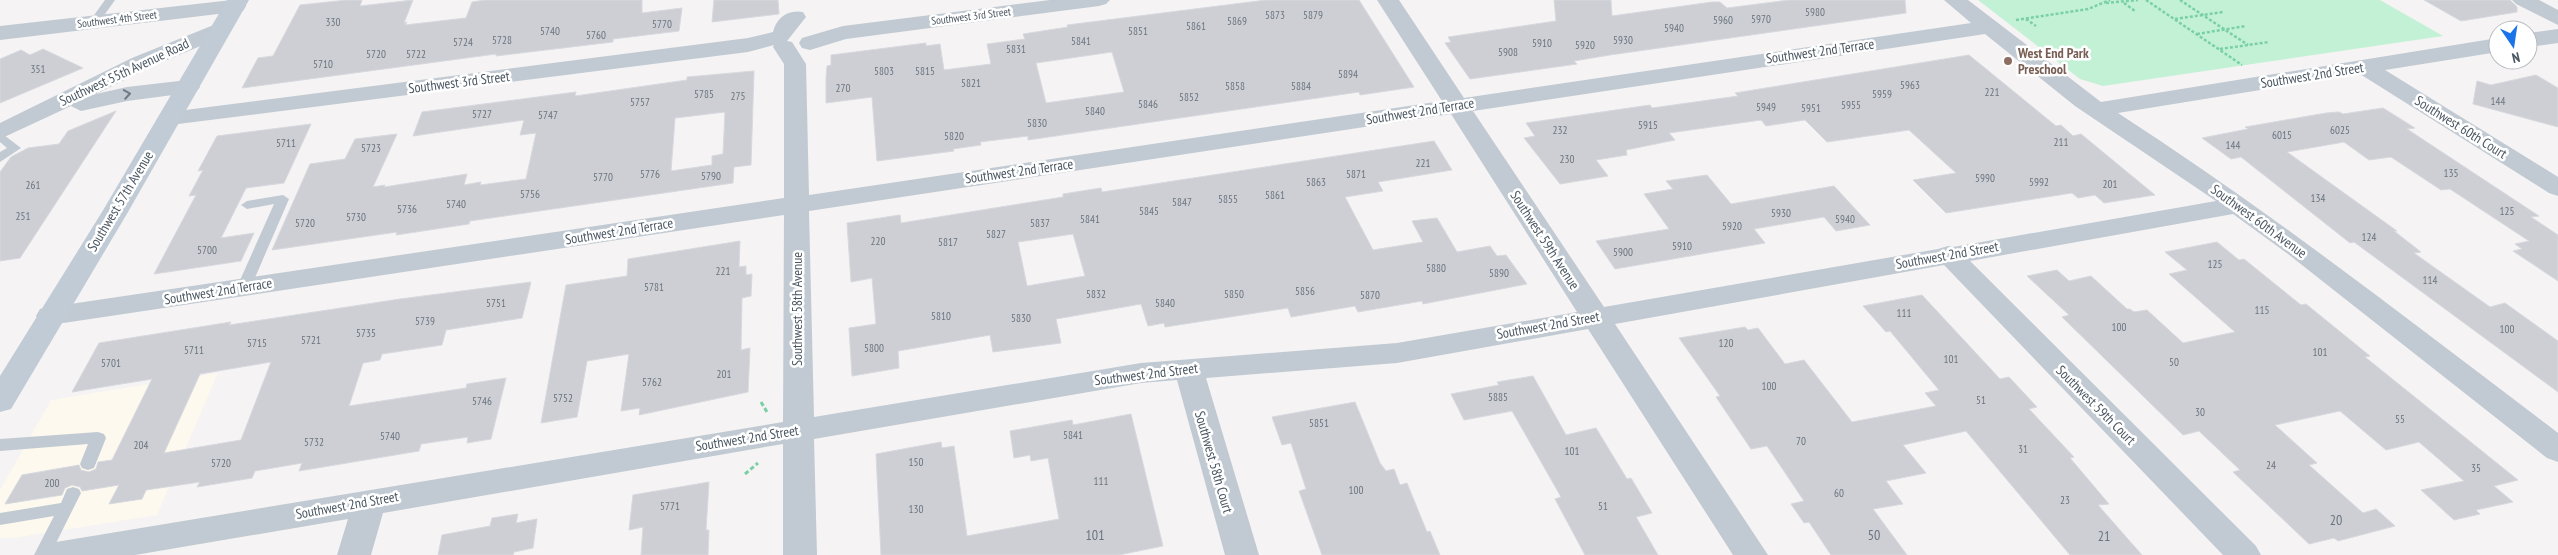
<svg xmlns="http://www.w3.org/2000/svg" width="2558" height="555" font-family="'PT Sans Narrow',sans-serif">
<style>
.commercial{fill:#fdf9ef}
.green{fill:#c3f1d5}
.building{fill:#cdcfd5;stroke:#d7d9de;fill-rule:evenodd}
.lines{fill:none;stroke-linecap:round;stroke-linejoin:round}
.path-far1{stroke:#7ad0a6;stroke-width:2.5;stroke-dasharray:3 2;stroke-linecap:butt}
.path{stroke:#7ad0a6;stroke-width:3;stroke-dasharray:4.5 2.5;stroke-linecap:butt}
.service{fill:#c1cad2;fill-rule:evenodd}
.minor{fill:#c1cad2;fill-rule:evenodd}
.secondary{fill:#c1cbd6;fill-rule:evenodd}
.oneway{stroke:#6e7983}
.education-dot{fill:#8d6e63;stroke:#fff;stroke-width:2}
.labels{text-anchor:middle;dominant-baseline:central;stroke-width:5;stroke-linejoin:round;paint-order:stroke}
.number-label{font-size:11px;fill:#6b747e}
.far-street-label{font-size:11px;fill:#4a5661;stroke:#fff}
.street-label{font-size:14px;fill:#4a5661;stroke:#fff}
.education-label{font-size:14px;font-weight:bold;fill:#785e54;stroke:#fff;text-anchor:start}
.near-number-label{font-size:14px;fill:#6b747e}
</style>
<rect width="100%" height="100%" fill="#f5f3f3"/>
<!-- commercial -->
<path class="commercial" d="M218 373 157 515 13 538H0V490L51 400Z"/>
<!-- green -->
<path class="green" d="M1978 0H2380L2443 36 2103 86 2080 79Z"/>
<!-- building -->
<g class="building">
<path d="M347 0H362L360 6 413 0 404 23 407 22 405 25 466 18 472 2 485 0H642V13L682 8 679 31 613 39V42L496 56V54L242 88 258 58 273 56 300 5Z"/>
<path d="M714 0H778L779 14 712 22Z"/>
<path d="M1266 0H1359L1414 87 1360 95 1359 92 1028 140V136L980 142 981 145 953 149 954 151 877 161 872 97 826 103V77L827 66 831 65V55L926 43V46L940 44 944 70 991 64 987 44 1025 39 1023 34 1068 27 1067 25ZM1112 52 1124 92 1046 103 1036 63Z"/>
<path d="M1554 0H1611L1612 16 1712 2H1720L1727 8 1789 0H1905L1906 13 1610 55 1574 61 1577 64 1470 79 1445 43 1451 42 1448 37 1556 21Z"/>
<path d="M2424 0H2510L2517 7V12L2461 21Z"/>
<path d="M43 49 83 68 0 103V59L21 50 30 55Z"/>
<path d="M1969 55 2056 126 2061 125 2073 136 2081 134 2155 195 2104 203 2095 195 2078 198 2072 193 1946 213 1913 180 1956 173 1909 130 1827 142 1805 120 1766 126 1761 120 1669 133 1675 140 1626 150 1627 155 1596 160 1608 176 1560 184 1524 138 1535 136 1526 123 1650 105 1652 108 1738 96 1735 93Z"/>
<path d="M754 71 751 165 734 167 733 183 470 221 469 224 396 235 397 232 272 250 310 164 345 159 355 139 397 134 373 187 385 185 384 187 467 174 464 185 481 182 480 185 526 179 536 133 520 135 524 120 413 136 422 112 576 92 575 96 687 80V77ZM725 112 723 154 712 156V165L671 171 675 118Z"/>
<path d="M2536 75 2558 88V127L2473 104 2477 81 2491 85Z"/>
<path d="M2383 108 2415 128 2407 129 2539 216 2531 217 2558 235V281L2513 251 2522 249 2515 244 2529 241 2450 189 2441 190 2391 157 2369 160 2344 142 2287 152 2397 231H2394L2421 252 2414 253 2490 307 2505 303 2558 341V392L2354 242 2350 243 2345 239 2241 157 2231 159 2202 138 2248 129 2245 127 2326 113 2339 112 2343 114Z"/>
<path d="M116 111 20 258 0 261V172L11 157 28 148 59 144 68 131Z"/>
<path d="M311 124 284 183 246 188 221 238 254 233 241 261 154 274 196 195 189 196 203 170 198 171 217 136Z"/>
<path d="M1434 141 1452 170 1378 182 1383 191 1345 197 1373 250 1423 242 1412 221 1437 218 1457 252 1490 246 1497 256 1506 255 1527 284 1423 304 1422 301 1358 312 1355 306 1291 317 1288 308 1165 327 1164 323 1148 326 1141 304 1056 319 1061 343 993 352 990 335 898 351 899 368 852 376 849 328 876 324 872 278 851 282 847 223 900 215 901 223 1063 197V194L1101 188 1102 192ZM1073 234 1085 276 1027 286 1018 242Z"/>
<path d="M1707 175 1731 204 1834 186 1870 225 1836 231 1824 217 1754 229 1765 243 1615 269 1596 241 1669 229 1644 194 1673 189 1666 181Z"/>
<path d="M740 241 739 267 746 266V275L752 274 751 296 742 298 741 350 750 348 748 392 639 415 640 408 621 411 629 354 587 361 577 417 541 423 566 285 627 276 628 259Z"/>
<path d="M2217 242 2239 260 2244 259 2301 305 2306 304 2370 356 2365 357 2518 480 2494 486 2513 502 2476 510 2480 514 2454 520 2421 490 2464 481 2419 442 2386 450 2340 411 2275 425 2317 463 2309 465 2363 513 2376 509 2395 526 2338 541 2334 538 2309 544 2233 472 2240 470 2199 431 2183 435 2062 317 2069 315 2027 276 2057 270 2069 281 2091 276 2127 309H2130L2134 312 2147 310 2183 343 2235 332 2169 274 2187 270 2165 252Z"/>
<path d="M531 282 522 318 446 330 442 345 382 354 380 360 363 363 349 406 466 388 467 384 506 378 491 439 467 443 468 437 421 444 419 451 299 471 302 463 255 471 252 478 197 487 200 482 146 490 142 499 109 504 119 485 82 491 80 487 72 485 65 488 62 495 5 504 22 475 79 465 81 470 89 472 96 469 98 462 112 460 152 379 72 392 99 343 231 322 229 325 400 299ZM271 362 241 440 164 453 200 374Z"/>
<path d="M1922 295 2000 379 2009 377 2037 407 2029 409 2074 457 2070 458 2109 504 2098 505 2142 555H2070L1966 431 1903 445 1926 473 1886 481 1903 504 1873 509 1907 555H1831L1809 522 1804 523 1791 504 1804 501 1767 446 1751 449 1716 397 1720 396 1679 338 1745 327 1748 330 1758 328 1785 364 1804 360 1852 422 1936 406 1925 393 1939 390 1890 331 1886 332 1863 306Z"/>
<path d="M1533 376 1566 435 1596 428 1627 479 1631 478 1652 513 1636 517 1658 555H1585L1555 499 1561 497 1512 411 1464 420 1451 394 1499 385 1497 382Z"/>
<path d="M1355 402 1380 463 1386 471 1394 469 1400 485 1407 483 1427 532 1430 531 1440 555H1322L1299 491 1306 489 1291 443 1282 445 1272 417Z"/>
<path d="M1131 414 1163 546 1119 555H881L876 454 941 442 942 448 954 446 967 536 1059 519 1048 458 1031 461 1030 455 1014 458 1010 431 1072 420 1073 425Z"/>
<path d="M709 482 706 530H709L708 555H641L643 527 629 530 633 495Z"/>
<path d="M518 514 516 523 537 519 533 548 514 552 513 555H438L442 535 490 526 492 518Z"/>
</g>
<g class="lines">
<!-- path-far1 -->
<g class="path-far1">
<path d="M2146 0 2242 65"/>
<path d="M2180 0 2248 45"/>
<path d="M2106 3 2138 0"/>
<path d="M2124 3 2135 11"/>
<path d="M2026 19 2036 26"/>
<path d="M2175 19 2223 12"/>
<path d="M2016 20 2088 9 2110 0"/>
<path d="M2197 34 2246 26"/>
<path d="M2220 49 2269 42"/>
</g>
<!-- path -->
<g class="path">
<path d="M761 402 767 412"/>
<path d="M745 474 758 463"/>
</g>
<!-- service -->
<g class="service">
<path d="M105 0H115L98 24H90L89 22Z"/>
<path d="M0 132 21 148 0 162V152L7 148 0 142Z"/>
<path d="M283 195 289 199 251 287 244 291 239 290 237 287 274 204 247 209 241 205 247 201Z"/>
<path d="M98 432 104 434 106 438 94 468 88 470 82 468 80 464 88 444 0 451V439Z"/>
<path d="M73 487 79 489 81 493 50 555H34L54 516 0 525V513L61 503 67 489Z"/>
</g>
<!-- minor -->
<g class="minor">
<path d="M232 0 243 1 246 6 243 11 235 12 0 40V26Z"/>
<path d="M1050 0H1110L1106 4 1099 6 846 39 810 50 802 48 799 43 802 38 843 26Z"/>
<path d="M1377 0H1399L1464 98 1971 23 1944 0H1968L2101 102 2498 38V52L2385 70 2558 177V196L2549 193 2360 74 2118 113C2271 212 2413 323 2558 433V462L2547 458 2288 254 2233 214 1970 261 2256 546 2261 555H2223L1944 265 1615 324 1768 555H1733L1588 329 1397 363 1206 378 1259 555H1225L1177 380 1141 383 814 439 817 555H783V444L383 513 371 555H337L348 519 135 555H39L44 546 56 542 783 422 784 215 50 325 40 323 36 316 40 309 50 307 784 198V64L773 47 774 45 748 52 170 125 162 123 158 118 162 113 748 38 773 32C776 18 788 9 803 12L806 17 787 41 792 42 806 64 809 195 1442 101ZM1985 34 2075 106 2216 201 1953 247 1948 246 1938 249 1604 307 1473 111ZM1451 114 1577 312 1397 343 1141 363 814 417 809 211Z"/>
<path d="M2512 0H2539L2558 10V25L2516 4Z"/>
<path d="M221 22 229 24 232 29 229 34 148 68 96 94 127 87 188 80 196 82 200 87 196 92 127 101 81 111 71 106 0 139V123L132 58Z"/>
<path d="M2558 29V43L2528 47V33Z"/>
</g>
<!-- secondary -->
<path class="secondary" d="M227 0H249L128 212 11 409 0 412V376L102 212Z"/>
</g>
<!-- one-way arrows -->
<defs><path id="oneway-chevron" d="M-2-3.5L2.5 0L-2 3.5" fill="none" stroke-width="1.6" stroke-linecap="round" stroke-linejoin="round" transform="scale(1.25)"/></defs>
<use class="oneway" href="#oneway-chevron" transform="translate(127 94) rotate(-9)"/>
<!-- markers -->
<circle class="education-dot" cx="2008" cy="61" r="5"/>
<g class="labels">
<!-- number labels -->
<g class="number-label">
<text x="1815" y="12">5980</text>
<text x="1275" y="15">5873</text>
<text x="1313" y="15">5879</text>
<text x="1761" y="19">5970</text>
<text x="1723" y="20">5960</text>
<text x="1237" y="21">5869</text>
<text x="333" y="22">330</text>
<text x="662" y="24">5770</text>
<text x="1196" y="26">5861</text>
<text x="1674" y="28">5940</text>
<text x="550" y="31">5740</text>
<text x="1138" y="31">5851</text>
<text x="596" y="35">5760</text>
<text x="502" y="40">5728</text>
<text x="1623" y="40">5930</text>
<text x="1081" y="41">5841</text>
<text x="463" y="42">5724</text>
<text x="1542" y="43">5910</text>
<text x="1585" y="45">5920</text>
<text x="1016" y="49">5831</text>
<text x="1508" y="52">5908</text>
<text x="376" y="54">5720</text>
<text x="416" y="54">5722</text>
<text x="323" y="64">5710</text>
<text x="38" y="69">351</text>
<text x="884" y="71">5803</text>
<text x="925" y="71">5815</text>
<text x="1348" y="74">5894</text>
<text x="971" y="83">5821</text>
<text x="1910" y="85">5963</text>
<text x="1235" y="86">5858</text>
<text x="1301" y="86">5884</text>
<text x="843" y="88">270</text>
<text x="1992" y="92">221</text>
<text x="704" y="94">5785</text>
<text x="1882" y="94">5959</text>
<text x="738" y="96">275</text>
<text x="1189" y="97">5852</text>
<text x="2498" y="101">144</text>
<text x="640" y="102">5757</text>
<text x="1148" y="104">5846</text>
<text x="1851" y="105">5955</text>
<text x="1766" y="107">5949</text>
<text x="1811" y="108">5951</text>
<text x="1095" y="111">5840</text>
<text x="482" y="114">5727</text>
<text x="548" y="115">5747</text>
<text x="1037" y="123">5830</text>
<text x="1648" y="125">5915</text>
<text x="1560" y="130">232</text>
<text x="2340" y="130">6025</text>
<text x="2282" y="135">6015</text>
<text x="954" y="136">5820</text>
<text x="2061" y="142">211</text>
<text x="286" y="143">5711</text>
<text x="2233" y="145">144</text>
<text x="371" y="148">5723</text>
<text x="1567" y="159">230</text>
<text x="1423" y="163">221</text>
<text x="2451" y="173">135</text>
<text x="650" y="174">5776</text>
<text x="1356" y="174">5871</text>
<text x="711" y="176">5790</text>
<text x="603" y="177">5770</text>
<text x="1985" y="178">5990</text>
<text x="1316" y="182">5863</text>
<text x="2039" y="182">5992</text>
<text x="2110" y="184">201</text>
<text x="33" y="185">261</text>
<text x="530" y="194">5756</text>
<text x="1275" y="195">5861</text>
<text x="2318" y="198">134</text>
<text x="1228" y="199">5855</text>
<text x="1182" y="202">5847</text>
<text x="456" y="204">5740</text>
<text x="407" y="209">5736</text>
<text x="1149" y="211">5845</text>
<text x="2507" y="211">125</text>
<text x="1781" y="213">5930</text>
<text x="23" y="216">251</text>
<text x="356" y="217">5730</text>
<text x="1090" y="219">5841</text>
<text x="1845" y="219">5940</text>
<text x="305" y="223">5720</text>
<text x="1040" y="223">5837</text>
<text x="1732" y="226">5920</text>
<text x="996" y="234">5827</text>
<text x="2369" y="237">124</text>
<text x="878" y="241">220</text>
<text x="948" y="242">5817</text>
<text x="1682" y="246">5910</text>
<text x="207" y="250">5700</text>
<text x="1623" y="252">5900</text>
<text x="2215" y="264">125</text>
<text x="1436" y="268">5880</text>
<text x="723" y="271">221</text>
<text x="1499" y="273">5890</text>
<text x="2430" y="280">114</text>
<text x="654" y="287">5781</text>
<text x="1305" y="291">5856</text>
<text x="1096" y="294">5832</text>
<text x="1234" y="294">5850</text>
<text x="1370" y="295">5870</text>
<text x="496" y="303">5751</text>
<text x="1165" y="303">5840</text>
<text x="2262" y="310">115</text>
<text x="1904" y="313">111</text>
<text x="941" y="316">5810</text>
<text x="1021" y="318">5830</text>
<text x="425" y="321">5739</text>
<text x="2119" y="327">100</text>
<text x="2507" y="329">100</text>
<text x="366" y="333">5735</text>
<text x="311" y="340">5721</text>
<text x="257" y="343">5715</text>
<text x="1726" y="343">120</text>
<text x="874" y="348">5800</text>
<text x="194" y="350">5711</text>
<text x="2320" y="352">101</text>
<text x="1951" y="359">101</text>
<text x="2174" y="362">50</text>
<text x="111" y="363">5701</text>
<text x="724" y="374">201</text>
<text x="652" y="382">5762</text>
<text x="1769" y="386">100</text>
<text x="1498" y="397">5885</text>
<text x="563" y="398">5752</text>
<text x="1981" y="400">51</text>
<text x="482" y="401">5746</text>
<text x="2200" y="412">30</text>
<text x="2400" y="419">55</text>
<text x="1319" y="423">5851</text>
<text x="1073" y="435">5841</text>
<text x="390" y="436">5740</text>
<text x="1801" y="441">70</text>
<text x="314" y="442">5732</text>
<text x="141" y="445">204</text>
<text x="2023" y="449">31</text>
<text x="1572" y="451">101</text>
<text x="916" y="462">150</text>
<text x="221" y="463">5720</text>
<text x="2271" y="465">24</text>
<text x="2476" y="468">35</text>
<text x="1101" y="481">111</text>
<text x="52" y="483">200</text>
<text x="1356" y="490">100</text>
<text x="1839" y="493">60</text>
<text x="2065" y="500">23</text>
<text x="670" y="506">5771</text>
<text x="1603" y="506">51</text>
<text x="916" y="509">130</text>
</g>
<!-- far-street labels -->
<g class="far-street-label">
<text transform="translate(971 16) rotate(-7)">Southwest 3rd Street</text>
<text transform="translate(117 19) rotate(-7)">Southwest 4th Street</text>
</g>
<!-- street labels -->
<g class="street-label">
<text transform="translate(1820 51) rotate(-8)">Southwest 2nd Terrace</text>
<text transform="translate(124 72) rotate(-25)">Southwest 55th Avenue Road</text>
<text transform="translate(2312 75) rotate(-9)">Southwest 2nd Street</text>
<text transform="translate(459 82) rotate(-7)">Southwest 3rd Street</text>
<text transform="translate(1420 111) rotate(-9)">Southwest 2nd Terrace</text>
<text transform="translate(2461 127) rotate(32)">Southwest 60th Court</text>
<text transform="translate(1019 171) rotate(-8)">Southwest 2nd Terrace</text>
<text transform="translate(120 201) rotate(-59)">Southwest 57th Avenue</text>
<text transform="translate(2259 221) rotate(36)">Southwest 60th Avenue</text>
<text transform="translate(619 231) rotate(-9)">Southwest 2nd Terrace</text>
<text transform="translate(1545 240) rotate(57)">Southwest 59th Avenue</text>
<text transform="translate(1947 255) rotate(-10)">Southwest 2nd Street</text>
<text transform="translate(218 291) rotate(-9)">Southwest 2nd Terrace</text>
<text transform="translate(797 309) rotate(-90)">Southwest 58th Avenue</text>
<text transform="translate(1548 325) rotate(-10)">Southwest 2nd Street</text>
<text transform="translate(1146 374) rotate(-7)">Southwest 2nd Street</text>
<text transform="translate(2096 405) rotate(45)">Southwest 59th Court</text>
<text transform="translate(747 438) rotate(-9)">Southwest 2nd Street</text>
<text transform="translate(1214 462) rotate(74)">Southwest 58th Court</text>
<text transform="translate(347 505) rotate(-10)">Southwest 2nd Street</text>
</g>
<!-- education labels -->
<g class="education-label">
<text x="2018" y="53">West End Park<tspan x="2018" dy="16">Preschool</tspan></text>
</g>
<!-- near-number labels -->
<g class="near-number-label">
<text x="2336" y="520">20</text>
<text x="1095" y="535">101</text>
<text x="1874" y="535">50</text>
<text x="2104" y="536">21</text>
</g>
</g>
<!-- north arrow -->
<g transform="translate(2513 45) rotate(167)"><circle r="24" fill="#ffffff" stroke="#b7bbc0"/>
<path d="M0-4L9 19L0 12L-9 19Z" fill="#1a73e8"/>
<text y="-8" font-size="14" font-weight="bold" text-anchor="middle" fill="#4a5661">N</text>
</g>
</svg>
